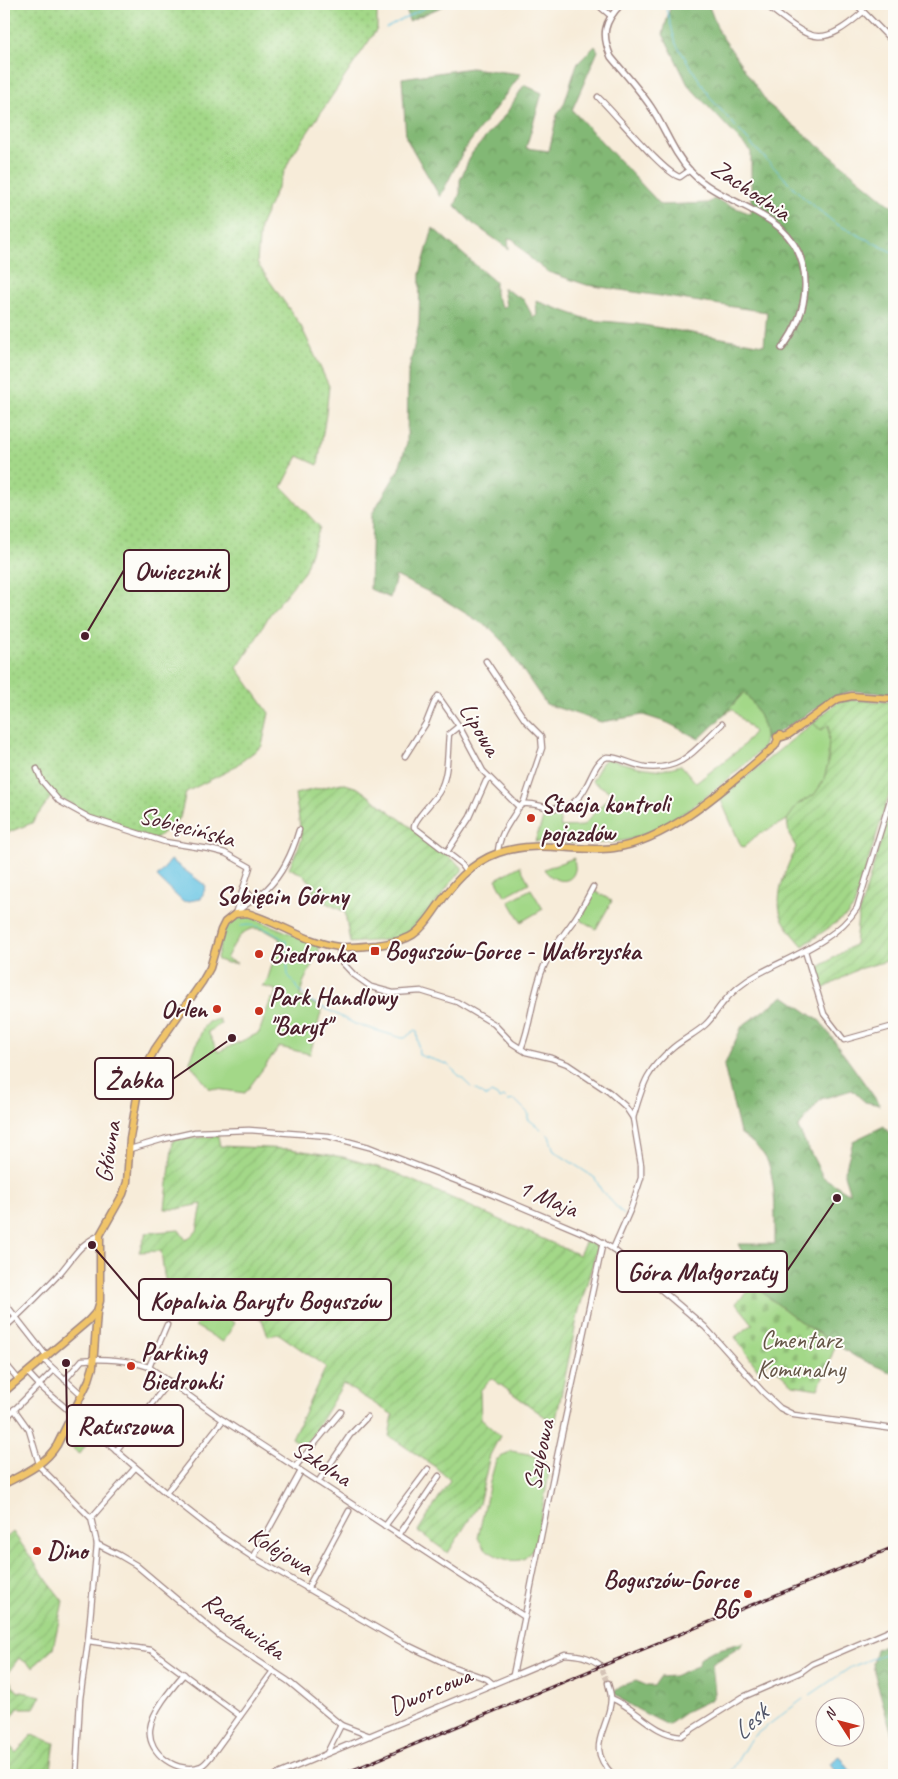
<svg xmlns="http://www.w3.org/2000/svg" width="898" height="1779" font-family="Caveat,sans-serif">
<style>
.grass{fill:#a3d888;stroke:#767c5a}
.forest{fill:url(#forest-crowns);stroke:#666c50}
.cemetery{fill:url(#cemetery-stones);stroke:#767c5a}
.park{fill:url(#park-dots);stroke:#767c5a}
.garden{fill:url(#garden-furrows);stroke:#767c5a}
.water{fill:#65c3e3;stroke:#587187}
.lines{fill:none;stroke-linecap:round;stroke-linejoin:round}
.stream{stroke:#65c3e3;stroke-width:1}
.minor-tunnel{stroke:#d4c3b6;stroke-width:4.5;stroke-dasharray:4.5 2;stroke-linecap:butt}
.minor-casing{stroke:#a08682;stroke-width:7}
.tertiary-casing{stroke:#a08682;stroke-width:8}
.primary-casing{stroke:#a08682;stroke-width:9}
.minor{stroke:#fff;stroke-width:4.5}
.tertiary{stroke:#fff;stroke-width:5}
.primary{stroke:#f0c469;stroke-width:6}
.rail-casing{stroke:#4a1f2b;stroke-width:3}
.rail{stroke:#fdfcf7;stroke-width:1;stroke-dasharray:4;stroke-linecap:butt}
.poi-dot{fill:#c8321e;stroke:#fdfcf7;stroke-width:2}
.labels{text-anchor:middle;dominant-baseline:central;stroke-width:4;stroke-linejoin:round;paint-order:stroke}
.street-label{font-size:25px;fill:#4a1f2b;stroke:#fdfcf7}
.poi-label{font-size:25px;font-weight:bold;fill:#4a1f2b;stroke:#fdfcf7;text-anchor:start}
.park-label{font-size:25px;fill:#655647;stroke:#fdfcf7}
.neighbourhood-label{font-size:26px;font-weight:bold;fill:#4a1f2b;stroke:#fdfcf7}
.water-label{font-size:26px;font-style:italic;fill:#53586b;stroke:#fdfcf7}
.leader{fill:none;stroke:#4a1f2b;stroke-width:2}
.callout-dot{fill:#4a1f2b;stroke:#fdfcf7;stroke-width:2}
.callout{fill:#fdfcf7;stroke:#4a1f2b;stroke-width:2}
.callout-label{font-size:26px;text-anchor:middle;font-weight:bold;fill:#4a1f2b}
</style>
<defs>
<pattern id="forest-crowns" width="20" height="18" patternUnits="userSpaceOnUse" patternTransform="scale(1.25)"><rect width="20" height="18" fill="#82b874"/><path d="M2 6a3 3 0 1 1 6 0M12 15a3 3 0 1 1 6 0" fill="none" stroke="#6c955f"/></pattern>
<pattern id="cemetery-stones" width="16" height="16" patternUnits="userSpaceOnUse" patternTransform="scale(1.25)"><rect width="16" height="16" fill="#a3d888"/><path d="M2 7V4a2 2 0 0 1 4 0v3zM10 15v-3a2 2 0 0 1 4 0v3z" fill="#8eb976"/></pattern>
<pattern id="park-dots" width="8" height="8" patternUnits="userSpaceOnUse" patternTransform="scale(1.25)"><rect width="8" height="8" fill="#a3d888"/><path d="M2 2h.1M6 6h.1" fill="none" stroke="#8eb976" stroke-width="1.8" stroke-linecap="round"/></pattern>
<pattern id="garden-furrows" width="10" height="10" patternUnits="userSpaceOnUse" patternTransform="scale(1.25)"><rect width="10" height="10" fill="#a3d888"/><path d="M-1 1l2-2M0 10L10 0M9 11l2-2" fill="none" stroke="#8eb976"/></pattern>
</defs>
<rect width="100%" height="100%" fill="#fdfcf7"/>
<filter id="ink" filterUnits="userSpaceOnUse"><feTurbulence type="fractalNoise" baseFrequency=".02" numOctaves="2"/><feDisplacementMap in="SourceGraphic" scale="10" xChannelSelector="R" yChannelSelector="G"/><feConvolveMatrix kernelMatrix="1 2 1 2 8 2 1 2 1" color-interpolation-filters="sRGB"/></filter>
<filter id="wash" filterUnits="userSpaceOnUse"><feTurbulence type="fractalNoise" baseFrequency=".0096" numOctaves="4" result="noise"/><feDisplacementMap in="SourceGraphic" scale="20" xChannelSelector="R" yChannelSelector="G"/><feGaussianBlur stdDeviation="1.12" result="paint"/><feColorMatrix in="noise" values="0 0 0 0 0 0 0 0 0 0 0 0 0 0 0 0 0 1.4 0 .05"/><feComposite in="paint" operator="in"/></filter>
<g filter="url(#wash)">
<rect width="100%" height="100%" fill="#f7ecd9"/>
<!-- grass -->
<g class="grass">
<path d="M744 692C757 706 772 730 762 749 726 780 692 813 648 832 641 835 634 839 627 840 597 846 565 843 535 841L546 811H558L561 827 583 826 612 793 592 781 602 763 607 759 639 767 662 770 681 765 696 783 741 748 754 732 732 709 722 717Z"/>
<path d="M813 723 821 730 829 725 828 764 823 782 814 795 798 804 787 820 757 835 744 847 741 846 720 798Z"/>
<path d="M574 858C574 862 576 867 575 870 571 887 551 881 544 869Z"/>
<path d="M520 866 529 883 505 896 496 879Z"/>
<path d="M531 889 543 909 521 922 509 901Z"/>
<path d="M595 891 612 901 596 929 579 919Z"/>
<path d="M246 915 318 945 319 951 303 983 300 996 322 1009 310 1054 279 1047 245 1093 209 1088 191 1065 190 1061 203 1028 208 1022 219 1019 221 1024 208 1032 218 1052 259 1033 271 999H274L276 990 262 986 267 981 280 939C250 918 240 931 226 959L237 963H227L218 960 217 957 226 924 237 916Z"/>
<path d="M206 1306 235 1323 223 1342 195 1326Z"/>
<path d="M71 1421H73L90 1433 82 1442 86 1445 80 1454 63 1441Z"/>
<path d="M511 1451 529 1454 545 1461 549 1473 536 1542C533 1548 530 1554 525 1558 514 1565 493 1556 485 1548 482 1545 480 1541 478 1538L490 1482 496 1460Z"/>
</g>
<!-- forest -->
<g class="forest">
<path d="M402 4H448L409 21 406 8Z"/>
<path d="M671 4H708L719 32 768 104 894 208V694L852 691 836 696 766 740C764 722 756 705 744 692L722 717 699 739 668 723 643 715 601 722 546 704 502 640 491 629 441 598 396 576 390 598 370 589 372 514 398 471 407 443 408 374 419 324 420 274 433 228 495 282V294L502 307 506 306 503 288 524 300 533 317 537 316 536 301 590 320 637 324 764 345 767 312 587 285 548 272 532 260 513 239 508 238 509 249 472 223 455 206 460 193V180L472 153 506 114 524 85 542 93 526 148 549 151 557 115 564 104 577 64 595 46 598 51 572 110 661 205 708 203 714 199 751 214V152L688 85 663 34Z"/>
<path d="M471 68 521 74 464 150 440 197 406 138 402 78Z"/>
<path d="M784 996 820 1021 880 1105 865 1102 852 1090 821 1099 798 1128 823 1177 850 1194 844 1175 853 1141 884 1126 894 1140V1320L890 1326 894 1332V1374L856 1357 798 1320 763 1293 738 1244H775C775 1219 776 1188 769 1165 764 1151 751 1141 740 1133L724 1066 742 1026Z"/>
<path d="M894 1640V1697L892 1698 889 1705 894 1723V1741L876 1679 873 1664 876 1649Z"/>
<path d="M744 1642 740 1647 712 1664 715 1693 712 1699 689 1710 668 1725C657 1719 619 1702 614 1692L623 1685 636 1681 648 1686H654L660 1677 674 1676 697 1666 701 1657 712 1651Z"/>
</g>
<!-- cemetery -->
<path class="cemetery" d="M757 1283 763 1293 798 1320 836 1345 818 1389 793 1385 769 1362 759 1371 735 1337 753 1324 736 1303Z"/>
<!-- park -->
<path class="park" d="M4 4H377V29L291 157 260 226 257 263 301 326 329 386 326 414 318 465 298 456 282 487 320 527 304 572 270 614 254 642 237 668 269 713 262 746 230 770 186 792 180 818 154 840 97 819 53 794 32 823 4 834Z"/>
<!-- garden -->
<g class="garden">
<path d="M852 700 894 702V779L854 907 847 915 803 946C796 938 787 928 782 918 773 896 787 867 796 847L789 835 787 820 798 804 814 795 823 782 828 764 829 725 821 730 813 723 837 702Z"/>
<path d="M342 783 358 788 427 839 462 867V871L451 882 426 918 412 932 397 939 350 943 345 912 312 896 314 885 302 874 289 868 302 839 295 794Z"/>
<path d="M887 820 894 823V959L858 969 823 989 816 969 855 944 858 917Z"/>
<path d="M218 1136 220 1146 290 1149 343 1157 391 1171 579 1255 586 1241 598 1246 579 1310 555 1424 491 1378 480 1391 481 1419 500 1436 490 1455 479 1504 448 1553 418 1531 450 1480 434 1466 389 1436 393 1415 343 1384 305 1447 292 1438 326 1367 279 1334 268 1336 262 1320 231 1303 195 1289H168L164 1275 161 1251 139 1252 146 1233 179 1230 186 1240 197 1231 202 1204 177 1209H165L173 1140Z"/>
<path d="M13 1532 49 1583 63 1601 53 1649 33 1667 19 1658 6 1675 17 1691 41 1696 34 1708H18L4 1729V1540Z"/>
<path d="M32 1735 55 1743 50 1775H4V1739L16 1753Z"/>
</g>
<!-- water -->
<g class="water">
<path d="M171 860 206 886 201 899 183 902 157 877Z"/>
<path d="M840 1756 853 1775H837L830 1763Z"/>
</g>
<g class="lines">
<!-- stream -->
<g class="stream">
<path d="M665 4 676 44 712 100 754 147 804 198 836 224 894 253"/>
<path d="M386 28 432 4"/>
<path d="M241 926C257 922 272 932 286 941L288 975 303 995 307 999 355 1024 402 1038H405L415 1030 417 1031 419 1055 447 1064 471 1087"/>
<path d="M475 1089 485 1096H488L491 1093 497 1096 499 1099 504 1097 508 1101 515 1100 528 1113V1119L541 1129"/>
<path d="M545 1132 549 1136 554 1151 595 1178 601 1190 624 1215"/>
<path d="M810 1695 851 1667 894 1650"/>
<path d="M726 1775 733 1768 751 1738 803 1699"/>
</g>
</g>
</g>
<g filter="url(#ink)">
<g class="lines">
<!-- minor-tunnel -->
<path class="minor-tunnel" d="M599 1664 608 1683"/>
<!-- minor casing -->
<g class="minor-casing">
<g id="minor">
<path d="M597 4 611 16"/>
<path d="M764 4C808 35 816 54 863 12"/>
<path d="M856 4 894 43"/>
<path d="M598 97C614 112 664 174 680 177L690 170"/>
<path d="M486 661 525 720 541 736 542 748 523 804 519 807C510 822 498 836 498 853"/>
<path d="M459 726 449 734C447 753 449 775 439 792 433 802 415 818 414 827L462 864 467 871"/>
<path d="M405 756 426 723 434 703 438 696 459 726 483 771 519 807"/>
<path d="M37 769 42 781 59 801 90 818 165 842 209 849 225 853 250 867 235 914"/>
<path d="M523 804C536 802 549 811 562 808 591 800 589 763 607 757 620 757 632 765 645 767 684 771 696 748 722 724"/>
<path d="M447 852 470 817 486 781 489 778"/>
<path d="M243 888 253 898"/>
<path d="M236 913C245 904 257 898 267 889 283 873 293 851 299 830"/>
<path d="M339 947 341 961 354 975 371 987 393 993 421 991 457 1002 494 1024 512 1043 526 1052 551 1058 567 1064 609 1092 625 1106 633 1118 641 1165V1178L631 1208 613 1249"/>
<path d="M805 951 824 1014 844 1040 894 1026"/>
<path d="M521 1049C532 1022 532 993 544 966 551 950 561 938 571 924 580 913 586 900 593 887"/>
<path d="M633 1118C643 1084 646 1070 674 1047 684 1039 696 1033 705 1025 712 1019 716 1011 722 1004 732 991 745 981 760 973 792 956 837 940 857 908L894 787"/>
<path d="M130 1149 164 1139 195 1132 249 1130 328 1136 369 1147 493 1195 595 1238 613 1249 705 1327 762 1391 780 1408 794 1415 894 1429"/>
<path d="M4 1302 47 1357"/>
<path d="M4 1328C23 1312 41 1293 59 1274 74 1257 78 1245 100 1235"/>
<path d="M44 1360 81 1394"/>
<path d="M4 1362 19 1380"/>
<path d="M149 1367 167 1325"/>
<path d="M28 1373 41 1387 166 1493 222 1537 251 1556 405 1644 451 1666 487 1679 493 1684"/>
<path d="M65 1380 82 1360C103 1358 129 1360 149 1367L223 1420 525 1617"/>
<path d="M14 1409 29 1430 40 1467 91 1518 97 1544 88 1641 80 1699 76 1775"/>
<path d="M4 1424 10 1414 54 1370"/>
<path d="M116 1451 169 1381"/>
<path d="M295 1467 341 1412"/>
<path d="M318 1482 350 1435 367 1417"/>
<path d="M166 1493 223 1420"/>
<path d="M91 1518 135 1468"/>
<path d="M385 1526 428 1469"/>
<path d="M399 1535 439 1476"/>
<path d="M97 1544 119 1555 136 1565 220 1636 288 1681 341 1725 370 1736"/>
<path d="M253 1558 301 1471"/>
<path d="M307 1589 349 1511"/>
<path d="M88 1641 151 1650 240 1716"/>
<path d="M184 1674C172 1688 152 1711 150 1729 147 1754 179 1775 201 1766 205 1764 209 1759 212 1755L273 1671"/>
<path d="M513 1675 557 1457 603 1242"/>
<path d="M608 1683C609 1688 611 1693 611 1698 610 1730 583 1745 613 1775"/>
<path d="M611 1698C636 1708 653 1734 681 1736L743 1697 801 1672 812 1664 894 1629"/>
<path d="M327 1753 341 1725"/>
<path d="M276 1775 565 1654C578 1655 588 1656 599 1664"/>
</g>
</g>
<!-- tertiary casing -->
<g class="tertiary-casing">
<path id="tertiary" d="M621 4C604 22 601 34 611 57 624 73 639 89 651 107 665 128 673 153 691 172 716 198 753 205 780 228 817 261 809 313 782 348"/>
</g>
<!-- primary casing -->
<g class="primary-casing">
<g id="primary">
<path d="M777 737H782L788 735 838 699 852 696 894 699"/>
<path d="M4 1392 88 1321 97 1311 100 1301V1235L123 1194 127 1182 130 1138 139 1085 144 1070 155 1049 202 982 210 968 221 930 225 922 235 914 247 913C278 922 307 943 339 947 351 948 365 946 377 945 412 940 417 936 437 907 453 884 470 863 498 853 539 839 574 853 614 848 672 840 731 783 775 746L780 735"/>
<path d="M4 1484C23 1474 45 1465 57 1445L89 1380 93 1367 97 1312"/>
</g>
</g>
<!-- minor -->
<use href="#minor" class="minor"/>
<!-- tertiary -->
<use href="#tertiary" class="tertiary"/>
<!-- primary -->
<use href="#primary" class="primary"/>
<!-- rail casing -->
<g class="rail-casing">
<path id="rail" d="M341 1775 604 1665 894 1547"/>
</g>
<!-- rail -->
<use href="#rail" class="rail"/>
</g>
</g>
<!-- markers -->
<g class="poi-dot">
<circle cx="531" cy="818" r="5"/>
<rect x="370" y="946" width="10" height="10" rx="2.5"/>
<circle cx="259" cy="954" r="5"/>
<circle cx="217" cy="1009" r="5"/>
<circle cx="259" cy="1011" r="5"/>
<circle cx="131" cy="1366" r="5"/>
<circle cx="37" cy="1551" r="5"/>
<circle cx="748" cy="1594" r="5"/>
</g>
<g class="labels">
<!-- street labels -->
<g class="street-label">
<text transform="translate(751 190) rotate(34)">Zachodnia</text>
<text transform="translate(480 729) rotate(59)">Lipowa</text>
<text transform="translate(187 827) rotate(15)">Sobięcińska</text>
<text transform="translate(108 1152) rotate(-81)">Główna</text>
<text transform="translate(548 1198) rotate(23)">1 Maja</text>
<text transform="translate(539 1455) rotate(-78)">Szybowa</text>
<text transform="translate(322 1463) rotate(33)">Szkolna</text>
<text transform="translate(281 1551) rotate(31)">Kolejowa</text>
<text transform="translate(244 1626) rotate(36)">Racławicka</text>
<text transform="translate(430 1691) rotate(-23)">Dworcowa</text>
</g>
<!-- poi labels -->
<g class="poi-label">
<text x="541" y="804">Stacja kontroli<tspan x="541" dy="29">pojazdów</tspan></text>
<text x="385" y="951">Boguszów-Gorce - Wałbrzyska</text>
<text x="269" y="954">Biedronka</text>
<text x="269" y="997">Park Handlowy<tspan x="269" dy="29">"Baryt"</tspan></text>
<text x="207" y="1009" text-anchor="end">Orlen</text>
<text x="141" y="1352">Parking<tspan x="141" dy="29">Biedronki</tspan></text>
<text x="47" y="1551">Dino</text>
<text x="738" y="1580" text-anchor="end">Boguszów-Gorce<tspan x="738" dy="29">BG</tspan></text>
</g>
<!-- park labels -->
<g class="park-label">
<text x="801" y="1340">Cmentarz<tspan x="801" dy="29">Komunalny</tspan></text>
</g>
<!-- neighbourhood labels -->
<g class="neighbourhood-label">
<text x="282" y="895">Sobięcin Górny</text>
</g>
<!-- water labels -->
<g class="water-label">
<text transform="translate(750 1722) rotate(-43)">Lesk</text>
</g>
</g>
<!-- callouts -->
<path class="leader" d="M85 636L124 570M232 1038L173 1079M837 1198L787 1271M92 1245L139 1300M66 1363L67 1425"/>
<g class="callout-dot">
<circle cx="85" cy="636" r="5"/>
<circle cx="232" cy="1038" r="5"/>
<circle cx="837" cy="1198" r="5"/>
<circle cx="92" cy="1245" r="5"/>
<circle cx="66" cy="1363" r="5"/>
</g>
<g class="callout">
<rect x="124" y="550" width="105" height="41" rx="5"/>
<rect x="95" y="1058" width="78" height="41" rx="5"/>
<rect x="617" y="1251" width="170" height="41" rx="5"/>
<rect x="139" y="1279" width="252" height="41" rx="5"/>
<rect x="67" y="1405" width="116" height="41" rx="5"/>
</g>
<g class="callout-label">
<text x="177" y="579">Owiecznik</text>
<text x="134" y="1088">Żabka</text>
<text x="702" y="1280">Góra Małgorzaty</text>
<text x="265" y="1309">Kopalnia Barytu Boguszów</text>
<text x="125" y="1434">Ratuszowa</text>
</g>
<!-- margin -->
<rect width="898" height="1779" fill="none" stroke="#fdfcf7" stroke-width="20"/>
<!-- north arrow -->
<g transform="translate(840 1722) rotate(306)"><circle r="24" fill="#fdfcf7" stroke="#b5a4a5"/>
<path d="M0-4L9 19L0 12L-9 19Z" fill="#c8321e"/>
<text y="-8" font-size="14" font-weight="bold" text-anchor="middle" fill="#4a1f2b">N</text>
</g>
</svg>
